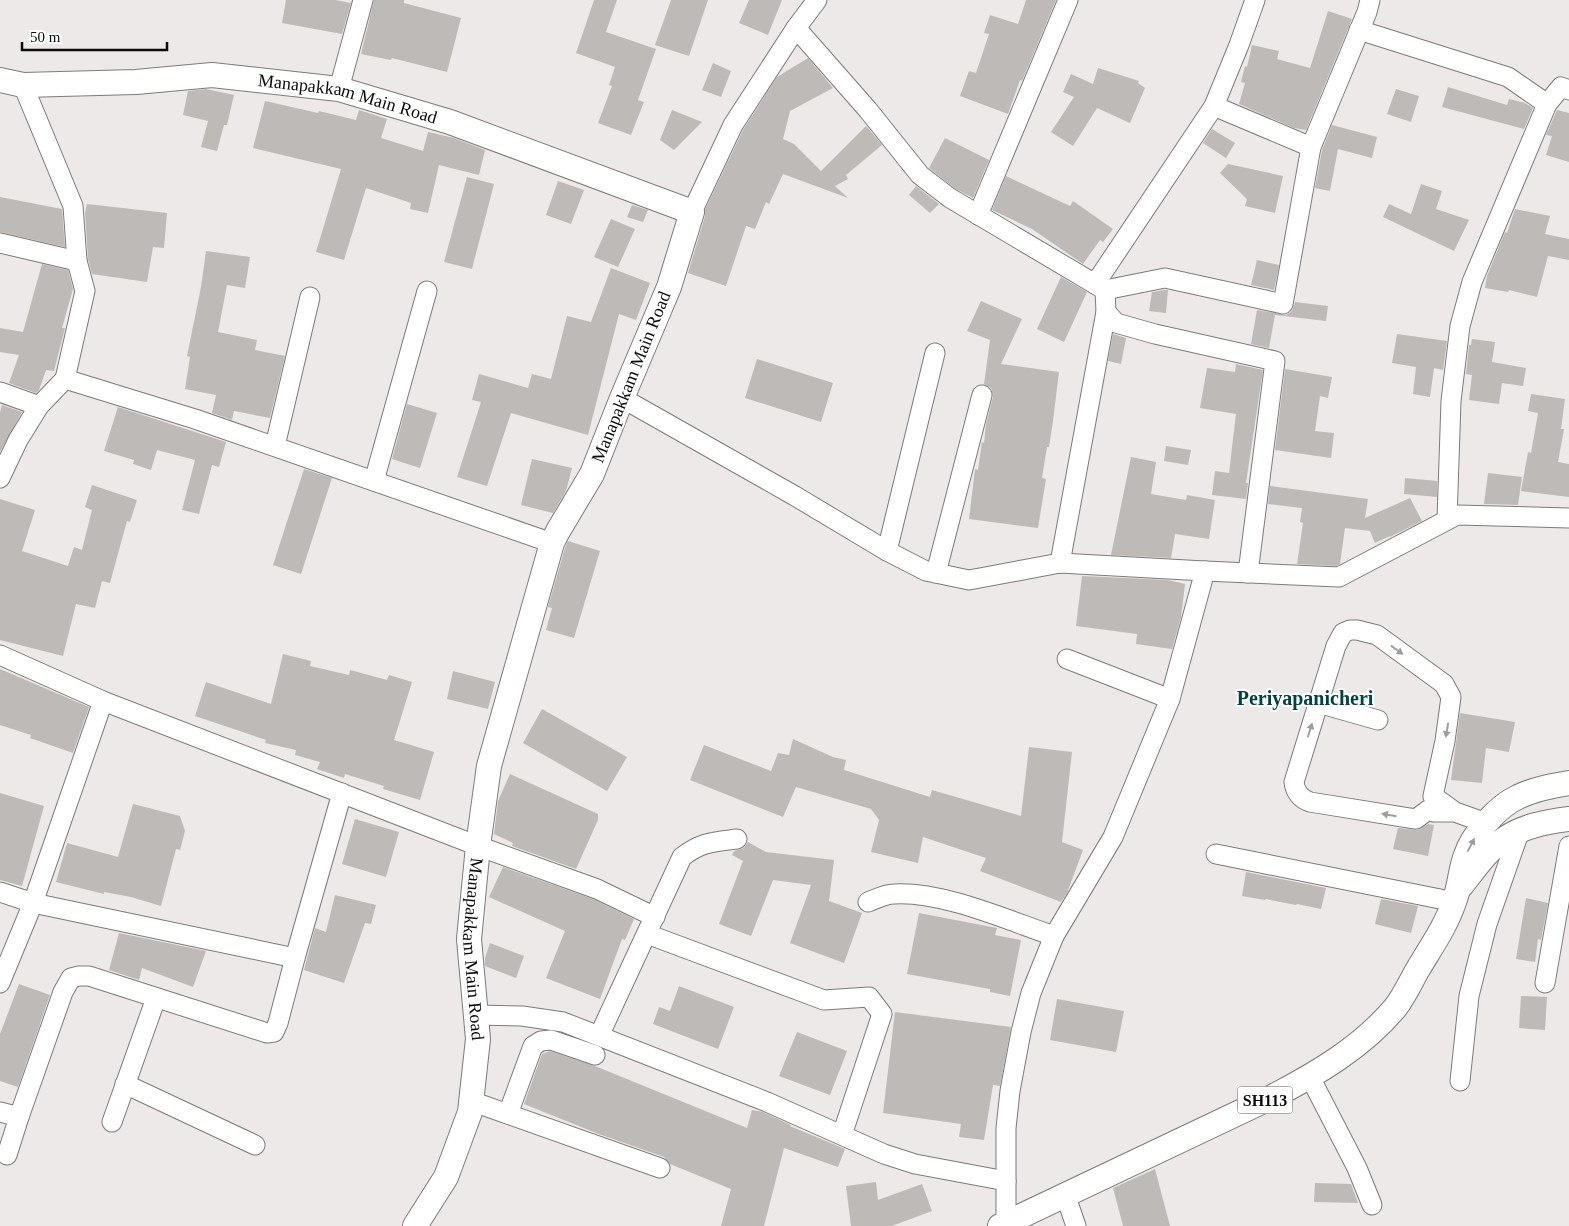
<svg xmlns="http://www.w3.org/2000/svg" width="1569" height="1226" font-family="Georgia,serif">
<style>
.building{fill:#bebab8}
.lines{fill:none;stroke-linecap:round;stroke-linejoin:round}
.minor-casing{stroke:#7f7a7a;stroke-width:21}
.major-casing{stroke:#7f7a7a;stroke-width:26}
.minor{stroke:#fff;stroke-width:19}
.major{stroke:#fff;stroke-width:24}
.oneway{fill:#9e9e9e}
.labels{text-anchor:middle;dominant-baseline:central;stroke-width:4;stroke-linejoin:round;paint-order:stroke}
.shield{fill:#fff;stroke:#565555;stroke-width:1}
.shield-label{font-size:16px;font-weight:bold;fill:#0d0c0c}
.street-label{font-size:18px;fill:#0d0c0c;stroke:#fff}
.quarter-label{font-size:20px;font-weight:bold;fill:#01443f;stroke:#fff}
</style>
<rect width="100%" height="100%" fill="#ede9e9"/>
<!-- building -->
<g class="building">
<path d="M286 0H335L351 3 342 34 282 23Z"/>
<path d="M374 0H404V3L461 18 447 72 392 58 391 60 361 54Z"/>
<path d="M594 0H617L606 32 656 49 638 100 644 102 631 135 598 123 612 86 609 85 615 67 576 53Z"/>
<path d="M671 0H708L689 56 655 45Z"/>
<path d="M749 0H782L768 35 739 23Z"/>
<path d="M1026 0H1056L1022 81 1020 80 1008 114 960 96 969 71 976 73 989 34 984 33 990 15 1018 24Z"/>
<path d="M1328 11 1352 19 1306 130 1294 128 1239 104 1245 83 1241 82 1245 66 1247 67 1252 45 1279 51 1277 59 1310 68Z"/>
<path d="M808 58 833 88 790 111 783 139 794 144 821 171 866 126 882 145 846 175 848 179 835 186 848 198 783 174 769 204 766 202 755 229 746 226 726 286 688 273 705 216V210L743 130 777 77Z"/>
<path d="M713 63 731 71 721 97 702 90Z"/>
<path d="M1098 68 1139 81 1138 83 1145 88 1130 123 1097 108 1073 146 1051 132 1074 97 1063 92 1071 74 1093 84Z"/>
<path d="M1448 87 1507 105 1509 99 1525 103 1533 108 1524 129 1442 107Z"/>
<path d="M206 89 234 95 227 125H224L217 151 201 147 208 121 183 115 188 91Z"/>
<path d="M1396 89 1419 96 1411 122 1387 114Z"/>
<path d="M265 101 318 113 319 111 356 120 359 110 387 119 381 138 423 151 428 132 454 138 485 150 479 175 439 165 428 213 410 209 411 203 366 188 344 260 316 252 341 169 253 148Z"/>
<path d="M672 110 702 122 674 150 660 140Z"/>
<path d="M1557 110 1569 113V162L1546 155 1552 136 1546 135Z"/>
<path d="M1332 125 1377 137 1372 158 1338 149 1330 191 1315 188 1322 150Z"/>
<path d="M1212 129 1235 143 1226 158 1203 143Z"/>
<path d="M945 138 989 160 973 198 956 189 929 168Z"/>
<path d="M1228 164 1283 176 1275 213 1245 206 1247 199 1220 173Z"/>
<path d="M1006 176 1070 206 1073 201 1113 229 1103 242 1100 240 1083 264 1032 229 992 210Z"/>
<path d="M467 177 494 184 472 269 444 262Z"/>
<path d="M558 181 584 190 571 224 546 215Z"/>
<path d="M1421 184 1442 191 1436 209 1469 220 1454 251 1383 217 1389 204 1411 214Z"/>
<path d="M916 186 939 204 930 213 909 195Z"/>
<path d="M0 197 62 209 65 247 0 232Z"/>
<path d="M87 204 167 213 164 248 153 247 147 282 92 274 88 259 85 213Z"/>
<path d="M632 205 648 210 643 222 627 217Z"/>
<path d="M1515 209 1550 216 1545 234 1569 239V260L1548 256 1537 297 1509 290 1508 292 1485 288 1487 276 1505 232 1507 233Z"/>
<path d="M611 219 635 229 618 267 594 257Z"/>
<path d="M206 251 250 257 245 288 227 285 218 332 257 340 255 350 285 356 270 418 234 411 232 420 212 413 216 395 185 389 190 357 187 356 201 287Z"/>
<path d="M1257 260 1279 265 1274 290 1251 285Z"/>
<path d="M42 264 68 270 73 289 62 328H65L54 371 46 370 39 390 36 393 9 383 19 355 0 352V328L23 332Z"/>
<path d="M611 268 650 283 636 320 619 314 588 435 511 413 487 486 457 477 481 402 472 400 479 374 528 388 532 374 551 379 567 316 591 322Z"/>
<path d="M1061 277 1087 292 1064 342 1037 329Z"/>
<path d="M1165 290H1168L1166 313 1149 311 1152 292Z"/>
<path d="M981 301 1022 319 1001 364 1059 372 1053 421 1049 447H1047L1042 478 1046 479 1038 528 969 519 975 469 978 470 982 442 984 443 986 424 993 397 991 388 984 384 990 340 967 331Z"/>
<path d="M1295 302 1328 306 1326 321 1275 315 1269 348 1251 344 1257 310 1286 315 1292 311Z"/>
<path d="M1113 334 1126 338 1121 364 1108 361Z"/>
<path d="M1397 334 1447 341 1443 370 1434 368 1430 397 1413 394 1416 367 1392 363Z"/>
<path d="M1472 339 1495 342 1492 362 1526 368 1523 386 1502 383 1499 404 1469 400 1472 375 1466 374 1469 345H1471Z"/>
<path d="M757 359 833 383 821 422 745 398Z"/>
<path d="M1236 364 1263 370 1246 483H1248L1246 499 1212 495 1215 471 1229 473 1236 414 1200 408 1207 368 1235 372Z"/>
<path d="M1285 369 1332 377 1328 398 1320 396 1315 431 1334 433 1331 458 1275 450Z"/>
<path d="M1531 394 1565 399 1561 429H1564L1558 462 1569 464V497L1521 491 1528 452 1531 453 1538 413 1528 411Z"/>
<path d="M407 404 437 413 420 468 392 459Z"/>
<path d="M2 405 22 412 0 452V412Z"/>
<path d="M118 407 226 442 219 467 212 465 199 514 182 510 195 460 157 450 151 470 133 464 134 460 104 451Z"/>
<path d="M1166 446 1191 450 1188 465 1164 461Z"/>
<path d="M1131 457 1156 462 1151 494 1186 500 1187 495 1215 500 1209 539 1175 534 1171 558 1111 555Z"/>
<path d="M532 459 572 468 566 491 553 513 521 505Z"/>
<path d="M304 469 332 478 301 574 273 565Z"/>
<path d="M1488 473 1522 477 1518 505 1484 504Z"/>
<path d="M1405 478 1437 481V497L1404 494Z"/>
<path d="M92 485 137 500 130 522 127 521 110 583 102 581 95 608 76 604 63 656 0 640V499L35 510 22 551 68 566 74 547 82 550 92 510 85 507Z"/>
<path d="M1270 486 1368 499 1365 518 1410 498 1422 521 1390 537V536L1375 543 1370 531 1345 528 1340 564 1336 566 1297 564 1303 523 1300 522 1302 508 1268 504Z"/>
<path d="M568 541 600 551 574 638 546 630 552 608 548 607 565 548Z"/>
<path d="M1082 576 1168 580 1185 584 1181 617 1172 649 1136 644 1137 634 1076 626Z"/>
<path d="M283 654 311 661 310 666 349 675 350 670 387 680 389 675 412 682 394 740 434 752 420 800 383 789 384 786 345 774 344 778 317 769 320 762 295 755 296 750 265 743 266 740 195 716 206 682 271 704Z"/>
<path d="M0 669 89 707 73 753 30 738 31 735 0 725Z"/>
<path d="M453 671 495 682 488 709 447 699Z"/>
<path d="M542 709 627 757 607 791 523 743Z"/>
<path d="M1460 713 1515 722 1509 752 1486 748 1482 783 1451 780Z"/>
<path d="M793 739 833 757 846 760 844 770 930 797 932 790 1021 816 1029 747 1072 752 1062 842 1083 850 1067 893 1061 902 980 871 986 858 923 837 918 863 871 852 879 820 871 809 796 787 783 817 690 780 704 745 771 771 778 753 789 755Z"/>
<path d="M510 774 598 814V820L576 869 512 846 513 843 494 834 498 801Z"/>
<path d="M0 793 44 806 22 886 0 880Z"/>
<path d="M133 804 180 816 185 831 180 850 176 849 161 906 131 897 104 892V894L56 882 67 843 118 857Z"/>
<path d="M355 819 399 832 386 877 342 864Z"/>
<path d="M1428 824 1434 825 1428 856 1393 849 1398 828 1418 830Z"/>
<path d="M748 842 766 852 834 860 829 901 862 913 844 963 790 943 811 885 773 880 751 936 719 924 743 861 732 855 734 851 744 848Z"/>
<path d="M503 867 593 899 634 919 625 940 622 939 600 999 546 978 565 931 489 897Z"/>
<path d="M1246 872 1326 888 1321 909 1297 904 1296 905 1265 899V900L1242 896Z"/>
<path d="M335 895 376 905 371 924 365 923 344 983 304 970 315 928 326 932Z"/>
<path d="M1526 898 1548 903 1541 940 1538 939 1535 962 1516 959Z"/>
<path d="M1381 899 1418 906 1411 933 1375 924Z"/>
<path d="M919 913 997 928 995 935 1021 940 1010 996 990 992V989L907 974Z"/>
<path d="M119 933 206 951 193 987 142 968 139 980 109 970Z"/>
<path d="M490 943 524 956 516 978 485 966V958Z"/>
<path d="M19 984 50 995 18 1087 0 1081V1034Z"/>
<path d="M679 986 734 1007 718 1049 653 1024 659 1007 670 1011Z"/>
<path d="M1521 996 1547 997 1545 1030 1519 1028Z"/>
<path d="M1057 999 1124 1011 1116 1052 1050 1040Z"/>
<path d="M895 1012 1011 1027 1000 1086 993 1085 984 1140 959 1137 961 1124 883 1113Z"/>
<path d="M797 1032 847 1051 830 1095 779 1076Z"/>
<path d="M550 1051 595 1066 747 1128 752 1110 763 1112 791 1125 790 1126 845 1149 838 1167 784 1148 764 1226H721L731 1189 670 1164 664 1157 596 1133 524 1104 542 1054Z"/>
<path d="M1155 1169 1170 1226H1123L1113 1188Z"/>
<path d="M876 1182 878 1200 922 1184 932 1211 892 1226H851L846 1186Z"/>
<path d="M1315 1183 1351 1184 1358 1203 1314 1202Z"/>
</g>
<g class="lines">
<!-- minor casing -->
<g class="minor-casing">
<g id="minor">
<path d="M796 28 868 110 920 175 950 198 1105 290 1165 278 1283 304 1311 147"/>
<path d="M1359 30 1508 77 1547 104 1472 282 1460 326 1451 401 1447 520"/>
<path d="M23 85 73 206 77 261"/>
<path d="M339 89 363 0"/>
<path d="M1547 104 1561 87 1569 90"/>
<path d="M1214 106 1311 147 1367 12 1370 0"/>
<path d="M692 212 733 125 796 28 817 0"/>
<path d="M978 215 1068 0"/>
<path d="M0 243 77 261 85 291 65 379"/>
<path d="M1095 284 1214 106 1239 45 1255 0"/>
<path d="M1105 290 1106 312 1116 323 1155 334 1275 361 1248 573"/>
<path d="M0 392 39 406"/>
<path d="M622 398 795 496 887 551 926 571 969 580 1060 563 1205 571 1339 577 1457 515 1569 518"/>
<path d="M275 446 310 297"/>
<path d="M0 478 18 440 39 406 65 379 195 419 552 543"/>
<path d="M374 481 427 291"/>
<path d="M887 551 935 353"/>
<path d="M1060 563 1106 312"/>
<path d="M936 573 982 395"/>
<path d="M0 655 103 701"/>
<path d="M1067 659 1170 699"/>
<path d="M1318 703 1378 720"/>
<path d="M1455 812H1434L1428 810 1416 819 1409 818 1310 802C1301 799 1295 792 1294 782L1336 646 1343 633 1350 630H1357L1377 635 1444 684 1451 697 1445 741 1433 796 1455 812 1486 823"/>
<path d="M1216 854 1455 902"/>
<path d="M0 892 33 903 295 958 342 793"/>
<path d="M868 902C876 899 885 894 894 894 942 891 1007 920 1054 936"/>
<path d="M647 934 824 1000 869 997 882 1014 842 1135"/>
<path d="M0 983 33 903 103 701 478 846 597 889 655 917"/>
<path d="M1545 983 1569 846"/>
<path d="M476 1015 522 1016 563 1022 767 1102 884 1154 915 1164 1006 1181"/>
<path d="M599 1036 682 857C701 842 713 842 737 839"/>
<path d="M1310 1077 1357 1168 1372 1205"/>
<path d="M1460 1081 1469 996 1487 924 1520 830"/>
<path d="M125 1084 255 1145"/>
<path d="M471 1101 660 1168"/>
<path d="M0 1112 19 1117 63 992 71 978 79 976H89L267 1033 274 1032 278 1023 295 958"/>
<path d="M508 1114 533 1046 541 1041 551 1040 595 1055"/>
<path d="M112 1122 156 998"/>
<path d="M7 1155 19 1117"/>
<path d="M1065 1194 1076 1226"/>
<path d="M1006 1223V1128L1010 1091 1021 1032 1031 993 1054 936 1113 837 1170 699 1205 571"/>
</g>
</g>
<!-- major casing -->
<g class="major-casing">
<g id="major">
<path id="s1" d="M0 80 23 85 136 82 212 75 339 89 450 122 692 212 669 287 622 398 592 474 558 531 552 543 489 766 478 846 469 939 478 1039 470 1112 446 1177 415 1226"/>
<path d="M1461 886C1474 870 1486 851 1503 840 1522 826 1546 822 1569 819"/>
<path d="M1000 1226 1274 1096C1318 1073 1362 1047 1395 1008 1404 997 1411 981 1418 969 1431 947 1446 926 1454 902 1460 887 1460 870 1466 855 1473 834 1498 806 1518 797 1534 789 1552 786 1569 783"/>
</g>
</g>
<!-- minor -->
<use href="#minor" class="minor"/>
<!-- major -->
<use href="#major" class="major"/>
</g>
<!-- one-way arrows -->
<defs><path id="oneway-solid" d="M-6-.8H1V-3.2L6.5 0L1 3.2V.8H-6Z" transform="scale(1.25)"/></defs>
<g class="oneway">
<use href="#oneway-solid" transform="translate(1397 650) rotate(36)"/>
<use href="#oneway-solid" transform="translate(1310 730) rotate(-73)"/>
<use href="#oneway-solid" transform="translate(1447 730) rotate(100)"/>
<use href="#oneway-solid" transform="translate(1389 815) rotate(-170)"/>
<use href="#oneway-solid" transform="translate(1471 845) rotate(-62)"/>
</g>
<g class="labels">
<!-- shield labels -->
<rect class="shield" x="1237.5" y="1086.5" width="55" height="27" rx="4"/>
<g class="shield-label">
<text x="1265" y="1100">SH113</text>
</g>
<!-- street labels -->
<g class="street-label">
<text stroke="none"><textPath href="#s1" startOffset="351">Manapakkam Main Road</textPath></text>
<text transform="translate(631 377) rotate(-68)">Manapakkam Main Road</text>
<text stroke="none"><textPath href="#s1" startOffset="1491">Manapakkam Main Road</textPath></text>
</g>
<!-- quarter labels -->
<g class="quarter-label">
<text x="1305" y="698">Periyapanicheri</text>
</g>
</g>
<!-- scale -->
<path d="M22 42v8h145v-8" fill="none" stroke="#0d0c0c" stroke-width="2.5"/>
<text x="30" y="42" font-size="15" fill="#0d0c0c" stroke="#ffffff" stroke-width="4" paint-order="stroke">50 m</text>
</svg>
